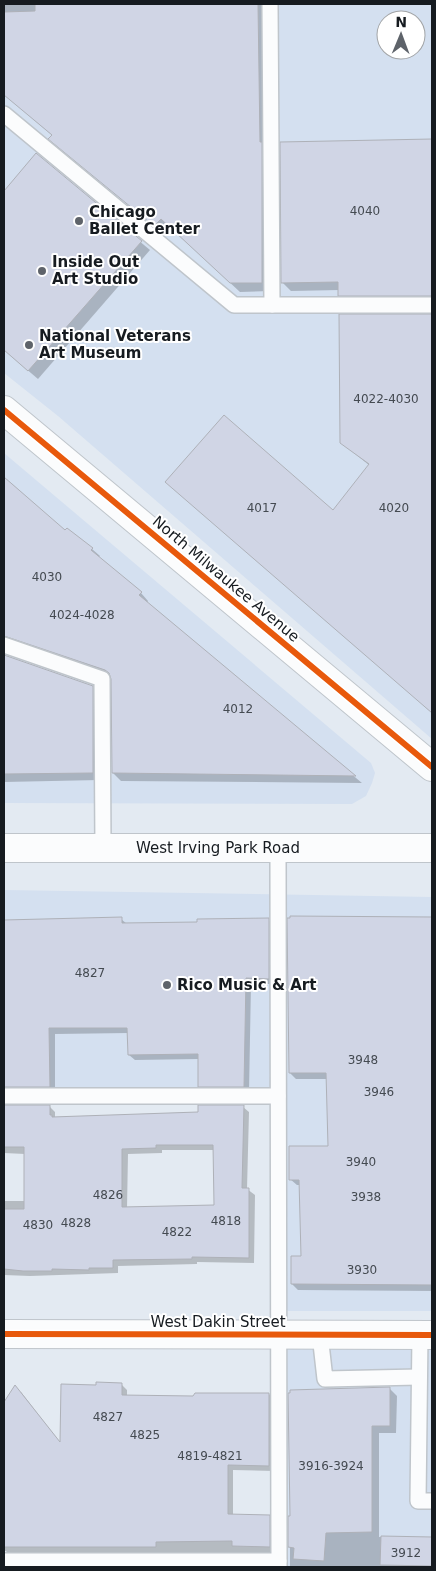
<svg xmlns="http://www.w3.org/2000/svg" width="436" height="1571" font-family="'DejaVu Sans',sans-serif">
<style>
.built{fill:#d4e0f0;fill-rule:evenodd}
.shadow{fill:#0003;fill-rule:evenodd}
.building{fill:#d0d5e5;stroke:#aeb1b8;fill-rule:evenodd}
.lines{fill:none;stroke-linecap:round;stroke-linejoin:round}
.lane-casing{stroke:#bfc5cb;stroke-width:18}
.street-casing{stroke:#bfc5cb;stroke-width:30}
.secondary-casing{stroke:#bfc5cb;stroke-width:30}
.primary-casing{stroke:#bfc5cb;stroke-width:30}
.lane{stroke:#fbfcfd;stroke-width:15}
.street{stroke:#fbfcfd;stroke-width:28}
.secondary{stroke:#fbfcfd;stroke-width:28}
.primary{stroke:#fbfcfd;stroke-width:28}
.cycleway-casing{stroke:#fff;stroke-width:9}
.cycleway{stroke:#e8590c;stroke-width:6}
.poi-dot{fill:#5e636a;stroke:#fff;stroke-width:2}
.labels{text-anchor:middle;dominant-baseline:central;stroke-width:4;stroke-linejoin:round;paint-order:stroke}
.number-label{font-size:12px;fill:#444a51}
.poi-label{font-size:15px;font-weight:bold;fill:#161b20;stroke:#fff;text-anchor:start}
.street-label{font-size:15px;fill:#161b20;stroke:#fff}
</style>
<rect width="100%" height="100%" fill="#e3eaf2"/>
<!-- built -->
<g class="built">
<path d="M4 4H432V739L58 416 4 373ZM386 20H416V50H386Z"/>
<path d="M4 453 371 763 375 773 372 783 366 796 352 804 4 803Z"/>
<path d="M4 890 432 897V1311H278V1096L4 1099Z"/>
<path d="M279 1346 432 1348V1567H279Z"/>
</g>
<!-- shadow -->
<g class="shadow">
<path d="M4 4H266L271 291 240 292 170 227 164 234 59 147 53 136 4 94Z"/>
<path d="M432 141V303H348L340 295V290L291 291 282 282V143Z"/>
<path d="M36 155 150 250 38 379 4 350V193Z"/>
<path d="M340 316H432V713L424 706 333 512 370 466 341 442Z"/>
<path d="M4 477 65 532 67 530 92 549 100 556 98 558 141 593 148 601 147 603 362 783 121 781 113 773 112 677 11 643 4 648Z"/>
<path d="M4 656 92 687 100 695V780L4 782Z"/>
<path d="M291 917 432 918V1291L298 1290 292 1284 302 1257 301 1185H297L290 1179 330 1147 327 1079H296L290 1073Z"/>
<path d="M121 919 127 924 198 923 268 920 274 925V984H251L249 1092H205L199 1086V1059L135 1060 129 1055V1033L55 1034V1092L4 1095V921Z"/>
<path d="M4 1107H50L55 1112V1119L199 1113 243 1107 249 1112 247 1189 255 1195 254 1263 197 1262V1264L118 1266V1273L30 1276 4 1275V1201H25V1154L4 1153ZM162 1150H214L215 1206 127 1208 128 1154 162 1153Z"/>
<path d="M121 1384 127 1390V1396L194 1397 269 1394 275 1400V1471L233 1470V1516L269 1517 275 1523V1557H67L62 1552H7L4 1550V1400L21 1392 61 1444 97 1386Z"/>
<path d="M389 1388 397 1396 396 1433H379V1537L432 1538V1567H290V1517Z"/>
</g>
<!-- building -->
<g class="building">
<path d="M35 4H258L260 142H262V283H230L161 219 154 226 48 139 52 135 4 95V12L35 11Z"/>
<path d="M432 139V296H338V282L281 283 280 142Z"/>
<path d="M36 153 142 241 28 371 4 350V191Z"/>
<path d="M339 314H432V713L165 482 224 415 333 510 369 464 340 443Z"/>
<path d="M4 477 65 530 67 528 93 548 91 550 142 592 139 595 356 776 112 773 111 679 109 673 105 670 4 636Z"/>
<path d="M4 655 93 686V773L4 774Z"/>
<path d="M290 916 432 917V1285L291 1284V1256H301L299 1180H289V1146H328L326 1073H289L287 918H290Z"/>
<path d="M122 917V923L197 922V919L269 918V979L246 978 244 1087H198V1054L128 1055 127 1028H49L50 1087H4V920Z"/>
<path d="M4 1105H50V1115H52V1117L198 1112V1105H244L242 1188H249V1258L192 1257V1259L113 1260V1268H89V1270L52 1269V1271H23L4 1269V1209H24V1147H4ZM156 1145H213L214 1205 122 1207V1149L156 1148Z"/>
<path d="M96 1382 122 1383V1395L193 1396 195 1393H269V1466L228 1465V1514L270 1515V1547L232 1546V1541L156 1542V1547H4V1402L15 1385 60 1442 61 1384 96 1385Z"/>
<path d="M390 1387V1426H372V1532L326 1533 324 1561 293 1559 294 1548 288 1547V1516H290L288 1393H290V1390Z"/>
<path d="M381 1536 432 1537V1566L380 1565Z"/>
</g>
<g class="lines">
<!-- lane casing -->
<g class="lane-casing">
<g id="lane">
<path d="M270 4 272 305"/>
<path d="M4 114 234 305H432"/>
<path d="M4 645 102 679 103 848"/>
<path d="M278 848 279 1567"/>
<path d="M4 1096H278"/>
<path d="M320 1335 325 1379 419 1377"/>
<path d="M420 1335 418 1501H432"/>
<path d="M4 1561H279"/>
</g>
</g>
<!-- street casing -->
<g class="street-casing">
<path id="street" d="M4 1334 432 1335"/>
</g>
<!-- secondary casing -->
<g class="secondary-casing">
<path id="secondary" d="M4 410 432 767"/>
</g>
<!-- primary casing -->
<g class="primary-casing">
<g id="primary">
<path id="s1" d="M4 848H432"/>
</g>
</g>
<!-- lane -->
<use href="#lane" class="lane"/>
<!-- street -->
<use href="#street" class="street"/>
<!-- secondary -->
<use href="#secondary" class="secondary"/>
<!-- primary -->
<use href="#primary" class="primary"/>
<!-- cycleway casing -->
<g class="cycleway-casing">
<g id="cycleway">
<path d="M4 410 432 767"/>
<path d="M4 1334 432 1335"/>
</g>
</g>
<!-- cycleway -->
<use href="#cycleway" class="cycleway"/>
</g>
<!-- markers -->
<g class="poi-dot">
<circle cx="79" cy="221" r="5"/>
<circle cx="42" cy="271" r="5"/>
<circle cx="29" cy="345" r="5"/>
<circle cx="167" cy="985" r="5"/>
</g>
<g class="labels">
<!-- number labels -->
<g class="number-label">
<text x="365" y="211">4040</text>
<text x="386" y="399">4022-4030</text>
<text x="262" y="508">4017</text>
<text x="394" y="508">4020</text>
<text x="47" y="577">4030</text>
<text x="82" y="615">4024-4028</text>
<text x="238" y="709">4012</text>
<text x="90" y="973">4827</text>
<text x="363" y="1060">3948</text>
<text x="379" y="1092">3946</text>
<text x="361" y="1162">3940</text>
<text x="108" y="1195">4826</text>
<text x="366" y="1197">3938</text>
<text x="226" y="1221">4818</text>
<text x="76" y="1223">4828</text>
<text x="38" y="1225">4830</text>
<text x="177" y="1232">4822</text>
<text x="362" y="1270">3930</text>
<text x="108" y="1417">4827</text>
<text x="145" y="1435">4825</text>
<text x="210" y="1456">4819-4821</text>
<text x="331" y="1466">3916-3924</text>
<text x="406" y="1553">3912</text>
</g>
<!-- poi labels -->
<g class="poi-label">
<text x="89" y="212">Chicago<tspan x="89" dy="17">Ballet Center</tspan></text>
<text x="52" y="262">Inside Out<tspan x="52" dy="17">Art Studio</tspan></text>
<text x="39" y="336">National Veterans<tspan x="39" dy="17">Art Museum</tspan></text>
<text x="177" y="985">Rico Music &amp; Art</text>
</g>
<!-- street labels -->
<g class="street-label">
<text transform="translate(226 579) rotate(40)">North Milwaukee Avenue</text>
<text stroke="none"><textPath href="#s1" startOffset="214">West Irving Park Road</textPath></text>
<text x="218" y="1322">West Dakin Street</text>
</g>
</g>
<!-- border -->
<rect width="436" height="1571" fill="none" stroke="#161b20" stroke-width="10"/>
<!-- north arrow -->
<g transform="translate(401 35) rotate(1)"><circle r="24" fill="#ffffff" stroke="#a2a4a6"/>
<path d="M0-4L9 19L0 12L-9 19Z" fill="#5e636a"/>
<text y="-8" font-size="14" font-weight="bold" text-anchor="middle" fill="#161b20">N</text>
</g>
</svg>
